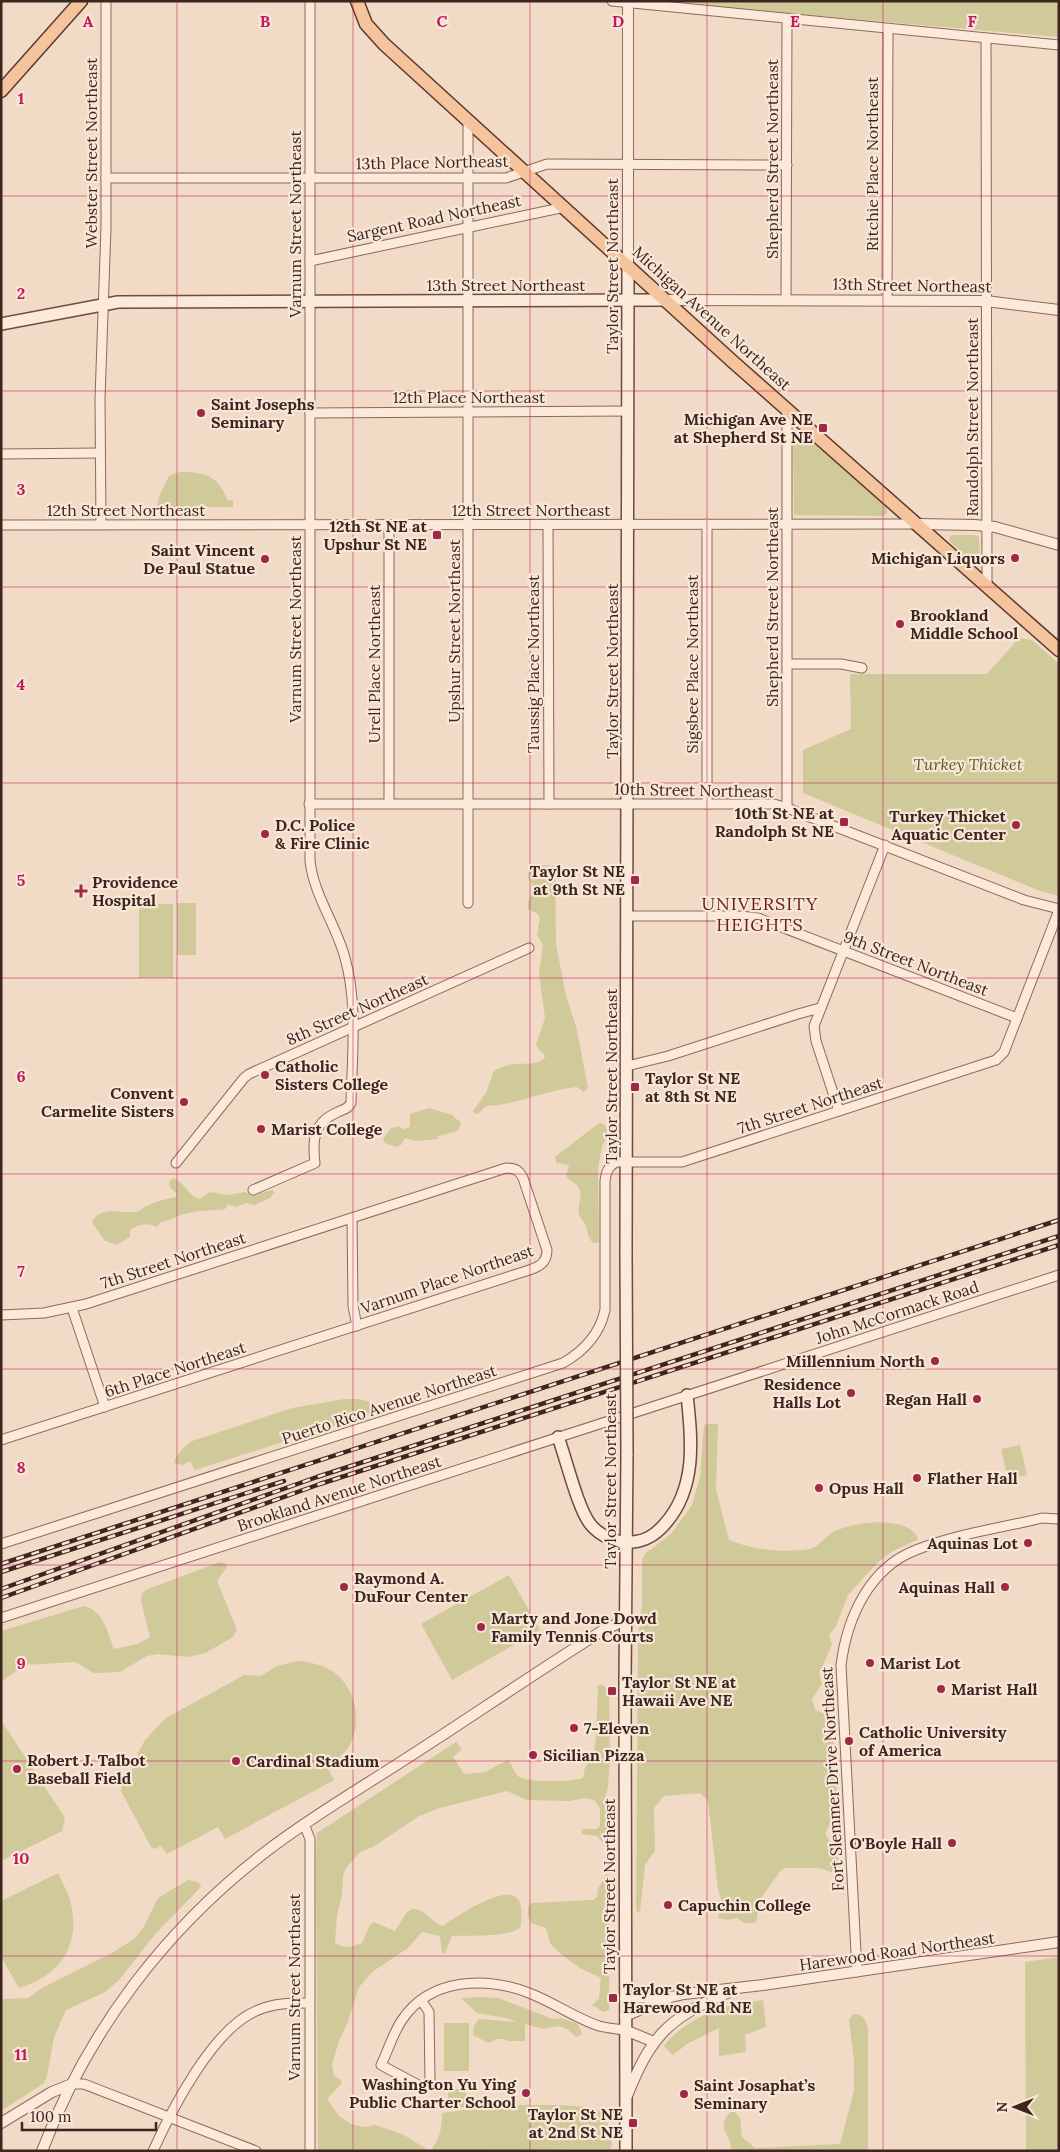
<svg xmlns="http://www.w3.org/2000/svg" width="1060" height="2152" font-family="Lora,serif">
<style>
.green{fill:#d0c999}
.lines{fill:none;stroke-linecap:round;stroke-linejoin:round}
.minor-casing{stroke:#8e695a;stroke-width:11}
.tertiary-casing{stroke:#8e695a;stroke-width:12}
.secondary-casing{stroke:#6f4b3d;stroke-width:14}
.primary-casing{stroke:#5b392f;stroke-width:15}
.minor{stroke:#fbe9da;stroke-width:9}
.tertiary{stroke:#fbe9da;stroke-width:10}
.secondary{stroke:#fbe9da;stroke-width:11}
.primary{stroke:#f5c49d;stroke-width:12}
.rail-casing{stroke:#3d261f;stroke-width:4.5}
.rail{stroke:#f8e6d6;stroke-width:2.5;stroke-dasharray:8;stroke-linecap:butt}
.secondary-bridge-casing{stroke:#6f4b3d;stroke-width:14;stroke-linecap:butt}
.secondary-bridge{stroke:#fbe9da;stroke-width:11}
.grid{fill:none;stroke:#c2185b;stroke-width:1;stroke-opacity:0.55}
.poi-dot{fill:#a02745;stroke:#f8e6d6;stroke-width:2}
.labels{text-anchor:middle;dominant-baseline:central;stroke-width:4.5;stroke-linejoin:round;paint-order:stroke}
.street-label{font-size:16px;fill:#3d261f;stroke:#f8e6d6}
.poi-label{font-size:16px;font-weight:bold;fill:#3d261f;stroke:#f8e6d6;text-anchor:start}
.park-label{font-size:16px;font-style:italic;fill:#5a5b24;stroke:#f8e6d6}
.neighbourhood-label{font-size:18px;letter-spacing:1px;fill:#6c1c1f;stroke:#f8e6d6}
.grid-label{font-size:16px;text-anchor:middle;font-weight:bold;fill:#c2185b;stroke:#f8e6d6;stroke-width:4.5;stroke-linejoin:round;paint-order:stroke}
</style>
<rect width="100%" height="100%" fill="#f1dac6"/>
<!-- green -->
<g class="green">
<path d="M683 1H1059V37L727 8Z"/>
<path d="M796 433H798L834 459 887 506V514L882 516 794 515 793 436Z"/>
<path d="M180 472C205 472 218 475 228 501L233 500V507H157L159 497 169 476Z"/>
<path d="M952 535H974L979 537 980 559 978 562H973L950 542 949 538Z"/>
<path d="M1019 638 1032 640 1059 664V896L1040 891 803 793V750L851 729 850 674H987Z"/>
<path d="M541 865 555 866 556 944 566 996 576 1026 588 1088 584 1092 577 1087C546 1090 517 1105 486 1106L479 1113 475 1114 473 1111 486 1093 494 1071C500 1068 506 1065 514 1064 524 1063 538 1066 545 1057 544 1051 538 1051 536 1045L545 1018 539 974 543 945 537 935 540 918 538 914 528 909C526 894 541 892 528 878L529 868Z"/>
<rect x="177" y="903" width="19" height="52"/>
<rect x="139" y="904" width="34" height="74"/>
<path d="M429 1108 452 1115 461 1123 458 1131 438 1136 437 1139 417 1141 405 1138 401 1145 396 1147 385 1143 383 1139 390 1129 399 1126 403 1129 410 1127V1114Z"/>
<path d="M599 1123 604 1124 607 1129 606 1140 602 1146 598 1169 599 1243H593C587 1237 588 1231 585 1224 584 1221 580 1218 579 1214 577 1206 582 1198 580 1190 577 1182 570 1182 566 1176L569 1165 556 1163 555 1157Z"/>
<path d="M173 1178C185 1182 187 1195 199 1199L210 1192 228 1195 245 1192 250 1195 273 1190 274 1193 270 1198 254 1205 247 1203 235 1207 228 1204 225 1209C211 1211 198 1210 184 1214 176 1216 170 1221 161 1222L157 1227C147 1222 139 1224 130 1230V1237L117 1245 105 1241 92 1222C102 1203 127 1216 139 1211 142 1209 145 1206 149 1205 157 1201 167 1199 176 1197V1193L169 1186 170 1181Z"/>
<path d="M344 1399H359L382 1406 380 1410 371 1414 195 1470 190 1461 182 1465 174 1463C176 1453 185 1447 192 1441L292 1408Z"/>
<path d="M708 1424H718L716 1489 729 1540C753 1550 784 1553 809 1549 820 1547 824 1537 833 1532 853 1522 906 1514 918 1538L917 1540 893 1551 877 1563 848 1595 836 1626 829 1635 832 1644 819 1675 822 1684 812 1699 815 1710 827 1715C835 1730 839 1784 836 1800 834 1812 830 1823 825 1834 833 1845 832 1852 842 1862L835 1872H831L820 1868H785L781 1870 761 1898 756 1922C747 1925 744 1923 737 1918L727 1920 718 1918 722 1903 718 1889 708 1801 700 1793 664 1796 654 1808 655 1851 645 1865 640 1912 636 1911 638 1636 642 1605V1560L646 1553 671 1534 692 1505 700 1477 704 1425Z"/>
<path d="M1020 1445 1027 1475 1008 1479 1001 1449Z"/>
<path d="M220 1562 226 1563 227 1567 218 1579V1583L237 1630 233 1637 205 1653 188 1657 158 1654 147 1656 120 1672 94 1673 75 1662 24 1665 1 1682V1631L84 1606C104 1611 107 1632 114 1649L137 1644 150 1637 141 1601 142 1593 148 1589Z"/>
<path d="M509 1575 540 1630 452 1680 421 1624Z"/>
<path d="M298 1661C311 1662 324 1665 335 1673 356 1689 363 1723 349 1746 344 1755 335 1761 327 1767L334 1780 225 1839 218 1827 167 1854 161 1846 155 1849 151 1847 121 1791 122 1783 136 1764 138 1753 145 1740 166 1718 244 1675 261 1676 277 1666Z"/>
<path d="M598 1685H602L609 1690 610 1762 608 1786 605 1799 610 1822V1839L608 1843H603L597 1836 582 1834V1829H597L600 1825V1808L594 1800 586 1798 570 1801 527 1800 507 1791 440 1808 419 1816 373 1847 360 1852 346 1868 343 1876 342 1895 337 1915 335 1943C343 1949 353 1947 362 1943L370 1925 374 1922 395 1931 407 1912 412 1909C426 1909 431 1923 443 1926 455 1918 505 1883 518 1899 523 1906 521 1918 521 1926 513 1938 467 1935 452 1936L445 1953H442L440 1936 422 1932 408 1948 372 1972 359 1987 348 2021 338 2044 332 2065 334 2076 341 2080V2084L327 2099 339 2116 351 2124 365 2127 375 2125 404 2135 428 2150 432 2149C440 2137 442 2128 442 2113L499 2105H557L588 2107 605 2112 612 2144 610 2149 318 2151 316 1863 317 1833 456 1742 462 1749 453 1757 464 1774 485 1772 508 1760C513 1764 513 1772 518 1776 525 1783 573 1782 583 1778L585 1767 593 1758 596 1738Z"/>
<path d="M1 1720 65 1818 62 1831 1 1861Z"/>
<path d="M58 1873C63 1884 70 1896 72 1909 79 1949 57 1977 19 1988L1 1957V1901Z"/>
<path d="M606 1874 609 1875 610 1879 609 2010 604 2012 592 2005 599 1999 601 1978 580 1968 562 1955 550 1943 546 1928 531 1923 528 1916V1906L532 1903 593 1900 597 1897 598 1889Z"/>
<path d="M188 1880 198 1882 201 1886 200 1888 156 1933 119 1980 105 1992 66 2010 54 2037 47 2076 44 2083 1 2111V1999L28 1998 42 1988 112 1953 134 1939 143 1928 158 1898Z"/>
<path d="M1059 1957V2151H1026L1025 1962Z"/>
<path d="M481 1997 498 1998 553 2019 561 2018 578 2024 582 2034 576 2037 567 2029 558 2026 543 2029 525 2024V2041H508C502 2037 495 2039 489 2043L473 2035 474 2025 479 2019 517 2022 506 2018 477 2013 461 1998Z"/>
<path d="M763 2000 766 2027 745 2035 746 2052 719 2056V2028L687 2044 673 2055 664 2046C678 2026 709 2011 732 2005 742 2002 753 2002 763 2000Z"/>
<path d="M853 2014C863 2014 864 2018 868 2027V2151H731C732 2133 714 2128 731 2112H735L740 2118 742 2137 755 2148 840 2144 854 2091V2060L849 2020Z"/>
<rect x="444" y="2023" width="25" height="48"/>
<rect x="448" y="2089" width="18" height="18"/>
</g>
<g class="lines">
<!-- minor casing -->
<g class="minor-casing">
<g id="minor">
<path d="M612 1 1059 45"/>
<path d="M986 38 987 586"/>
<path d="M468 120V903"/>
<path d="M106 178H506L547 164 787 165"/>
<path d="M310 261 565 207"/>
<path d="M786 299 787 19"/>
<path d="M887 300 888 29"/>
<path d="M787 408V808"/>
<path d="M310 413 628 411"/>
<path d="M1 454 100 453"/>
<path d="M101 524 100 399 106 227V1"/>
<path d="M548 524 549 804"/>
<path d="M1 525 919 524"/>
<path d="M389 525V803"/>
<path d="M787 664H841L862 668"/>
<path d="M309 804H774L787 808 1024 900 1059 909"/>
<path d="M707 804V524"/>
<path d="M628 916H741L758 918 1017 1018"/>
<path d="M627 1066 668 1056 798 1014 820 1008"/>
<path d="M839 1111 816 1041 814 1026 885 845"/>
<path d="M176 1163 244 1078 249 1074 529 948"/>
<path d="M253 1190 315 1163C312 1139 314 1122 338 1112 344 1109 348 1109 351 1103 352 1055 358 1004 345 958 336 924 314 896 310 861V1"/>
<path d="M352 1218 353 1306 357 1326"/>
<path d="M72 1308 105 1407"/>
<path d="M1 1315 44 1313 86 1304 506 1168C515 1168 519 1170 523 1178L547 1250C547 1265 536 1268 523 1272L1 1440"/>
<path d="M1 1544 563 1363C584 1351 600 1333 605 1310V1181C606 1172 608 1167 616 1162H682L996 1060 1004 1052 1059 910"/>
<path d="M1 1618 1059 1275"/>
<path d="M304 1824 310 1839V2151"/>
<path d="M857 1972 841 1665C847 1618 869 1568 916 1550 956 1534 1001 1528 1042 1518L1059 1519"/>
<path d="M421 2000 429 2012 430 2080 424 2088 381 2065C388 2051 393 2033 402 2020 430 1978 485 1976 529 1993 553 2002 575 2018 599 2026 607 2028 617 2029 625 2030"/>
<path d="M72 2084H84L256 2151"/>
<path d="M153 2151C172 2109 213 2029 256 2011 273 2003 291 2003 309 2003"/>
</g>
</g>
<!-- tertiary casing -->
<g class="tertiary-casing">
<g id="tertiary">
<path d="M628 1V265"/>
<path d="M665 300 986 301 1059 310"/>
<path d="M919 524 975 525 995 527 1059 545"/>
<path d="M625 1998 662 1997"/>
<path d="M625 2016 671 1997 684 1994 763 1985 1059 1942"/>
<path d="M625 2030 654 2042"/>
<path d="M627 2096C650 2038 668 2017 727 1993"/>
<path d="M1 2123 52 2092 72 2084"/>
<path d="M42 2151C88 2030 166 1928 268 1850 311 1817 359 1789 404 1760 460 1724 516 1686 572 1650L602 1631 625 1620"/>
</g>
</g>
<!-- secondary casing -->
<g class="secondary-casing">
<g id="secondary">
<path d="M1 324 118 302 665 300"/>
<path d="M626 1254 628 265"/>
<path d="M558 1437C566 1458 578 1510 591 1525 601 1537 617 1543 632 1542 646 1541 655 1535 664 1525 697 1489 692 1440 687 1395"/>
<path d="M626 2151 625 1682 627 1454"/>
</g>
</g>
<!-- primary casing -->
<g class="primary-casing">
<g id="primary">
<path d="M357 1 366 24 384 44 732 361 1059 650"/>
<path d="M1 91 81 1"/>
</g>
</g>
<!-- minor -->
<use href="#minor" class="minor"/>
<!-- tertiary -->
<use href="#tertiary" class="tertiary"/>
<!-- secondary -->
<use href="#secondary" class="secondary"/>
<!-- primary -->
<use href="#primary" class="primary"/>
<!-- rail casing -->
<g class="rail-casing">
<g id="rail">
<path d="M1 1564 1059 1220"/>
<path d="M1 1572 284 1481"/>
<path d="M1 1589 317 1477 1059 1236"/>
<path d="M1 1598 320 1484 1059 1245"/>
</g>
</g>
<!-- rail -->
<use href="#rail" class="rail"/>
<!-- secondary-bridge casing -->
<g class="secondary-bridge-casing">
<path id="secondary-bridge" d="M626 1254 627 1454"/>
</g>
<!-- secondary-bridge -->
<use href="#secondary-bridge" class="secondary-bridge"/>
</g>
<!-- grid -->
<path class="grid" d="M177 1V2151M353 1V2151M530 1V2151M707 1V2151M883 1V2151M1 196H1059M1 391H1059M1 587H1059M1 783H1059M1 978H1059M1 1174H1059M1 1369H1059M1 1565H1059M1 1761H1059M1 1956H1059"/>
<!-- markers -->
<g class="poi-dot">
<circle cx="201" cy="413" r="5"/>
<rect x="818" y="423" width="10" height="10" rx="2.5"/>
<rect x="432" y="530" width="10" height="10" rx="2.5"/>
<circle cx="1015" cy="558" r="5"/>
<circle cx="265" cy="559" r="5"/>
<circle cx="900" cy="624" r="5"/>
<rect x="839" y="817" width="10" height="10" rx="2.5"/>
<circle cx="1016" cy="825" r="5"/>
<circle cx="265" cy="834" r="5"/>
<rect x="630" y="875" width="10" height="10" rx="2.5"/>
<path d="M78.5 883.5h5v5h5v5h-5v5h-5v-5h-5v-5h5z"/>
<circle cx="265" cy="1075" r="5"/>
<rect x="630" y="1082" width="10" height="10" rx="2.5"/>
<circle cx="184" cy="1102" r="5"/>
<circle cx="261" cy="1129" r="5"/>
<circle cx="935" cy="1361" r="5"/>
<circle cx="851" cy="1393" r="5"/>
<circle cx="977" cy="1399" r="5"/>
<circle cx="917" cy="1478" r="5"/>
<circle cx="819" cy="1488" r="5"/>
<circle cx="1028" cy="1543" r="5"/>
<circle cx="344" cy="1587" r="5"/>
<circle cx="1005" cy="1587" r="5"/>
<circle cx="481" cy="1627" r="5"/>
<circle cx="870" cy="1663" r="5"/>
<circle cx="941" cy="1689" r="5"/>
<rect x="607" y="1686" width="10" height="10" rx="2.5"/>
<circle cx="574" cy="1728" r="5"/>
<circle cx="849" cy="1741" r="5"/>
<circle cx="533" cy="1755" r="5"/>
<circle cx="236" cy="1761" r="5"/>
<circle cx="17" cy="1769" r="5"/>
<circle cx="952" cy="1843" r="5"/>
<circle cx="668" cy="1905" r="5"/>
<rect x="608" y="1993" width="10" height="10" rx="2.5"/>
<circle cx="526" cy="2093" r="5"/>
<circle cx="684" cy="2094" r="5"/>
<rect x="628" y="2118" width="10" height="10" rx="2.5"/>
</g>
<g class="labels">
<!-- street labels -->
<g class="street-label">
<text transform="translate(91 153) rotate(-90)">Webster Street Northeast</text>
<text transform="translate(772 159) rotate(-90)">Shepherd Street Northeast</text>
<text transform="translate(432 162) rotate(-1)">13th Place Northeast</text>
<text transform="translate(872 164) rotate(-90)">Ritchie Place Northeast</text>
<text transform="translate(434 218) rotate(-12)">Sargent Road Northeast</text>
<text transform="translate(295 224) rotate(-90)">Varnum Street Northeast</text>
<text transform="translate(612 266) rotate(-90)">Taylor Street Northeast</text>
<text x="506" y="285">13th Street Northeast</text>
<text transform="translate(912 285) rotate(1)">13th Street Northeast</text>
<text transform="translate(712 318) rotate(42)">Michigan Avenue Northeast</text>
<text x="469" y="397">12th Place Northeast</text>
<text transform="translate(972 417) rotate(-90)">Randolph Street Northeast</text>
<text x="126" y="510">12th Street Northeast</text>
<text x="531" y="510">12th Street Northeast</text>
<text transform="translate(772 607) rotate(-90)">Shepherd Street Northeast</text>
<text transform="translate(295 629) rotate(-90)">Varnum Street Northeast</text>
<text transform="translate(454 631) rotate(-90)">Upshur Street Northeast</text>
<text transform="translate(374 664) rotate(-90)">Urell Place Northeast</text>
<text transform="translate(533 664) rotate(-90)">Taussig Place Northeast</text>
<text transform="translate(692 664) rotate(-90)">Sigsbee Place Northeast</text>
<text transform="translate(612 671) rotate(-90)">Taylor Street Northeast</text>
<text transform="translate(694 790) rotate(1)">10th Street Northeast</text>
<text transform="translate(916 963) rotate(21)">9th Street Northeast</text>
<text transform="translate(357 1009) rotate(-24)">8th Street Northeast</text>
<text transform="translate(611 1076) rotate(-90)">Taylor Street Northeast</text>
<text transform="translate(810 1105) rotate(-18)">7th Street Northeast</text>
<text transform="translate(173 1260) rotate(-18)">7th Street Northeast</text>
<text transform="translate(447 1279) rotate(-19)">Varnum Place Northeast</text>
<text transform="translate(897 1312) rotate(-18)">John McCormack Road</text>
<text transform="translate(175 1369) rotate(-18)">6th Place Northeast</text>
<text transform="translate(389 1404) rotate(-18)">Puerto Rico Avenue Northeast</text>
<text transform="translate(610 1481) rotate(-90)">Taylor Street Northeast</text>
<text transform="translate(339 1493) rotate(-18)">Brookland Avenue Northeast</text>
<text transform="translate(832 1779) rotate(-93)">Fort Slemmer Drive Northeast</text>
<text transform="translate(609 1886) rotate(-90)">Taylor Street Northeast</text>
<text transform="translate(897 1951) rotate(-8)">Harewood Road Northeast</text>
<text transform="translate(294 1987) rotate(-90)">Varnum Street Northeast</text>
</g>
<!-- poi labels -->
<g class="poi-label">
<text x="211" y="404">Saint Josephs<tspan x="211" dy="18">Seminary</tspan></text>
<text x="813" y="419" text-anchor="end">Michigan Ave NE<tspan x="813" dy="18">at Shepherd St NE</tspan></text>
<text x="427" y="526" text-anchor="end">12th St NE at<tspan x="427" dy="18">Upshur St NE</tspan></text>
<text x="255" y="550" text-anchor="end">Saint Vincent<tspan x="255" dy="18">De Paul Statue</tspan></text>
<text x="1005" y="558" text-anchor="end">Michigan Liquors</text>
<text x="910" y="615">Brookland<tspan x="910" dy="18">Middle School</tspan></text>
<text x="834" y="813" text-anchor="end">10th St NE at<tspan x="834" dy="18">Randolph St NE</tspan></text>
<text x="1006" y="816" text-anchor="end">Turkey Thicket<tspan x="1006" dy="18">Aquatic Center</tspan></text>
<text x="275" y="825">D.C. Police<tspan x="275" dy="18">&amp; Fire Clinic</tspan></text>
<text x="625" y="871" text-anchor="end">Taylor St NE<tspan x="625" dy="18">at 9th St NE</tspan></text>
<text x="92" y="882">Providence<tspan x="92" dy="18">Hospital</tspan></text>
<text x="275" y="1066">Catholic<tspan x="275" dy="18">Sisters College</tspan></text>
<text x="645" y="1078">Taylor St NE<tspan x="645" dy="18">at 8th St NE</tspan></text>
<text x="174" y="1093" text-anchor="end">Convent<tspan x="174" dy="18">Carmelite Sisters</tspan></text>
<text x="271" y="1129">Marist College</text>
<text x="925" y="1361" text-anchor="end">Millennium North</text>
<text x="841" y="1384" text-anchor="end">Residence<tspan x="841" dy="18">Halls Lot</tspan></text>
<text x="967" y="1399" text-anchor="end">Regan Hall</text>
<text x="927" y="1478">Flather Hall</text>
<text x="829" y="1488">Opus Hall</text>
<text x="1018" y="1543" text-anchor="end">Aquinas Lot</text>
<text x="354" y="1578">Raymond A.<tspan x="354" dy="18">DuFour Center</tspan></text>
<text x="995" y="1587" text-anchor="end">Aquinas Hall</text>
<text x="491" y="1618">Marty and Jone Dowd<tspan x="491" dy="18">Family Tennis Courts</tspan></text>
<text x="880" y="1663">Marist Lot</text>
<text x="622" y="1682">Taylor St NE at<tspan x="622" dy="18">Hawaii Ave NE</tspan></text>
<text x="951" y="1689">Marist Hall</text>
<text x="584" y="1728">7-Eleven</text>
<text x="859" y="1732">Catholic University<tspan x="859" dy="18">of America</tspan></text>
<text x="543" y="1755">Sicilian Pizza</text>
<text x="27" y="1760">Robert J. Talbot<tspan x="27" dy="18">Baseball Field</tspan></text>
<text x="246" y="1761">Cardinal Stadium</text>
<text x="942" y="1843" text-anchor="end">O'Boyle Hall</text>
<text x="678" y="1905">Capuchin College</text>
<text x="623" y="1989">Taylor St NE at<tspan x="623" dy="18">Harewood Rd NE</tspan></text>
<text x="516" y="2084" text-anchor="end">Washington Yu Ying<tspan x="516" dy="18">Public Charter School</tspan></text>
<text x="694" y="2085">Saint Josaphat’s<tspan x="694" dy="18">Seminary</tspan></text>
<text x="623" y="2114" text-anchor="end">Taylor St NE<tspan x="623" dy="18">at 2nd St NE</tspan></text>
</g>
<!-- park labels -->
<g class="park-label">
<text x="968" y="764">Turkey Thicket</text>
</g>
<!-- neighbourhood labels -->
<g class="neighbourhood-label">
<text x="760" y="903">UNIVERSITY<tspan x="760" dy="21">HEIGHTS</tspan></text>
</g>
</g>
<g class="grid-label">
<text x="88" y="27">A</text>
<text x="265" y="27">B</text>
<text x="442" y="27">C</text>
<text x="618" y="27">D</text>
<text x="795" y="27">E</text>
<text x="972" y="27">F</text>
<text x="21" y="104">1</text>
<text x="21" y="299">2</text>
<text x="21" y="495">3</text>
<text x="21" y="690">4</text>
<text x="21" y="886">5</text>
<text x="21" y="1082">6</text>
<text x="21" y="1277">7</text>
<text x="21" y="1473">8</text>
<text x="21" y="1669">9</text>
<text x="21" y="1864">10</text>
<text x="21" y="2060">11</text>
</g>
<!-- border -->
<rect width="1060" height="2152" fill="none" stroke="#3d261f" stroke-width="5"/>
<!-- north arrow -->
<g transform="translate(1015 2107) rotate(270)" stroke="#f8e6d6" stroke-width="4" paint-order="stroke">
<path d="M0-4L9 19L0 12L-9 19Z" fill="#3d261f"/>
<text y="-8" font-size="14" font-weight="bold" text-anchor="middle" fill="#3d261f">N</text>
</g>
<!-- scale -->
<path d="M22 2122v8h134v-8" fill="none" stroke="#3d261f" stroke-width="2.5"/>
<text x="30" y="2122" font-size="15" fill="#3d261f" stroke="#f8e6d6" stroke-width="4" paint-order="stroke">100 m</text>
</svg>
